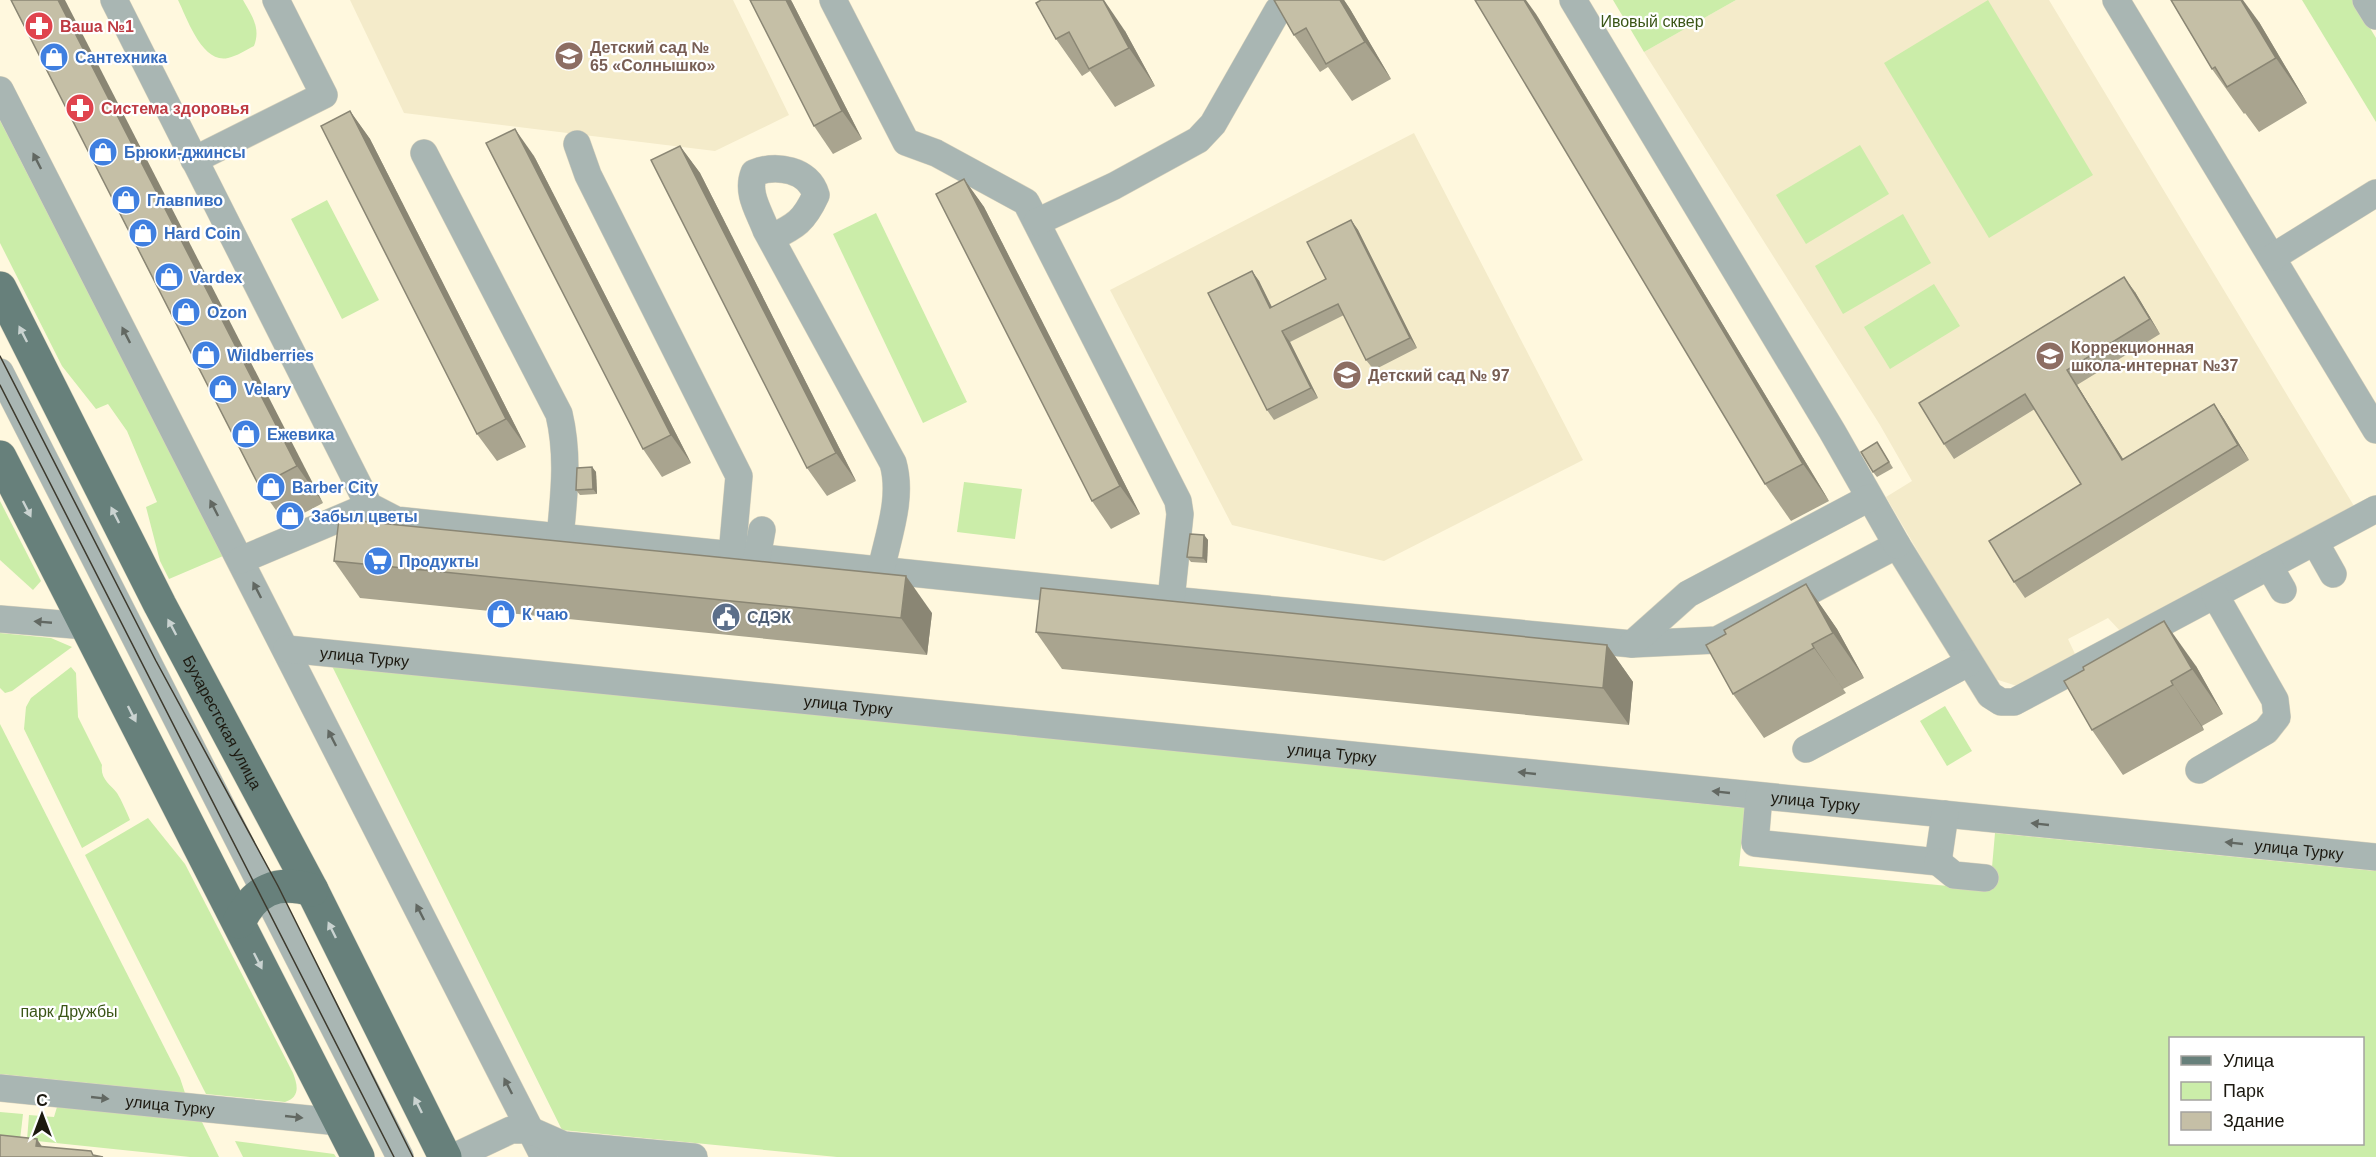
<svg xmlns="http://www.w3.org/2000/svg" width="2376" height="1157" font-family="Arial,sans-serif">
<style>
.built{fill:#f4ebca}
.green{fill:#cbeda9;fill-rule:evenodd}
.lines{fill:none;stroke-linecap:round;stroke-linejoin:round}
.minor-casing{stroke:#dbd4bd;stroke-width:28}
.major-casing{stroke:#dbd4bd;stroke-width:34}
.minor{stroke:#a9b6b3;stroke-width:27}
.major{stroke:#67807b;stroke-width:33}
.tram{stroke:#3d3a2e;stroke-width:1.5}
.wall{fill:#a9a48f}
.shaded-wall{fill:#8a8674}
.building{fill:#c5bfa6;stroke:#8a8674;stroke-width:1.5}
.oneway{fill:#626862}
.oneway2{fill:#cad3d1}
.labels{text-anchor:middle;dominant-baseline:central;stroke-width:4.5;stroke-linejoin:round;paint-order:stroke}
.park-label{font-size:16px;fill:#3b5617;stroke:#fff}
.health-label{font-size:16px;font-weight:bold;fill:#be3a42;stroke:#fff;text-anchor:start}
.education-label{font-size:16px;font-weight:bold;fill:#785e54;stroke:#fff;text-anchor:start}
.shop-label{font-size:16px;font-weight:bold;fill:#366cbe;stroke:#fff;text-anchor:start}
.service-label{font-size:16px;font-weight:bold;fill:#4e5e75;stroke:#fff;text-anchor:start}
.street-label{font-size:16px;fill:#1c1910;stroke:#fff}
</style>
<rect width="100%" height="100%" fill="#fff8de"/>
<!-- built -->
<g class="built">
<path d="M350 0H733L789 115 715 151 404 113Z"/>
<path d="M1736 0H2049L2354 506 2121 632 2108 618 2068 639 2076 656 2020 687 1992 678 1886 497 1912 481 1880 425 1644 52Z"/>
<path d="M1414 133 1583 460 1384 561 1232 525 1110 290Z"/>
</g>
<!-- green -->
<g class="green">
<path d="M178 0H243C252 16 261 28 254 46 246 50 237 56 228 58 202 64 187 18 178 0Z"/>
<path d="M1613 0H1736L1644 52Z"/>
<path d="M1988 0 2093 175 1989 238 1884 63Z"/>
<path d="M2302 0H2353L2376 38V122Z"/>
<path d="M0 120 223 556 169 579 160 561 146 507 157 502 127 431 108 404 96 409 62 366 0 243Z"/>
<path d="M1860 145 1889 194 1806 244 1776 195Z"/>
<path d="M327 200 379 300 342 319 291 219Z"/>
<path d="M876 213 967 402 923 423 833 234Z"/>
<path d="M1903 214 1931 263 1843 314 1815 266Z"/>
<path d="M1934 284 1960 326 1890 369 1864 327Z"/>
<path d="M964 482 1022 489 1015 539 957 532Z"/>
<path d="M0 501 41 581 33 590 0 560Z"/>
<path d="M0 633 51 638 72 647 12 691 5 693 0 688Z"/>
<path d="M331 664 1745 808 1739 866 1990 890 1995 833 2376 871V1157H837L562 1130ZM2170 1038H2362V1144H2170Z"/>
<path d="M71 667 76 673 78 717 102 765C100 779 110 784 117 793 122 801 126 811 130 820L82 848 24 729 26 707 31 698Z"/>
<path d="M1945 706 1972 751 1947 766 1920 721Z"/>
<path d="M0 724 180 1078 185 1093 0 1074Z"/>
<path d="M148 818 185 864 293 1073C298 1086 300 1097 285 1102L206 1094 85 855Z"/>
<path d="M57 1107 201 1120 219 1157H190L27 1140 29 1115 54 1117Z"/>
<path d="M0 1112 23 1114 20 1140 0 1138Z"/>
<path d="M235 1141 334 1154 336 1157H243Z"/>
</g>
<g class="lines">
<!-- minor casing -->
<g class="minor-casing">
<g id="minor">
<path d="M114 0 369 506 396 520 1171 600 1632 644 1717 640 1897 545 1990 695 2001 702H2014L2376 509"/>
<path d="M833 0 906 142 936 153 1026 202 1178 501 1180 514 1171 600"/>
<path d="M1573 0 1832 431 1897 545"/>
<path d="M2116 0 2376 430"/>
<path d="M2366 0 2376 16"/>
<path d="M0 90 544 1157"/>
<path d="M577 144 588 175 739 476 732 555"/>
<path d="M424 153 559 414C569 456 564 495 560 538"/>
<path d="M194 160 324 95 276 0"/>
<path d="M1037 222 1114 186 1198 140 1213 124 1278 10 1296 0"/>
<path d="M771 238C796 226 804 221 816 195 809 169 776 164 754 173 746 193 759 211 766 230L893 463C903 498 888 536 881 570"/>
<path d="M2273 257 2376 193"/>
<path d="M0 372 400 1157"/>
<path d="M2315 542 2333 574"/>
<path d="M757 557 762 530"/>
<path d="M241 560 369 506"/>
<path d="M2269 566 2283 590"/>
<path d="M0 619 86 626"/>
<path d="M1632 644 1688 594 1869 498"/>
<path id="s1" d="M287 649 2376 857"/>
<path d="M1806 749 1968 663"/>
<path d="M2199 770 2266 731 2277 717 2275 700 2215 595"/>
<path d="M1759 796 1755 843 1938 862 1945 814"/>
<path d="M1938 862 1954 875 1985 878"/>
<path id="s2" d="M0 1088 339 1122"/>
<path d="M454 1157 511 1130H530L564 1145 694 1157"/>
</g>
</g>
<!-- major casing -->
<g class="major-casing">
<g id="major">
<path id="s3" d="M0 288 160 605 312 890 445 1157"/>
<path d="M0 457 358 1157"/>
<path d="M239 922C255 890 276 880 312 890"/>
</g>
</g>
<!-- minor -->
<use href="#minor" class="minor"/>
<!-- major -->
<use href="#major" class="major"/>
<!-- tram -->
<g class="tram">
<path d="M0 356 156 661 278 886 413 1157"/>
<path d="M0 385 394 1157"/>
</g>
</g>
<!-- wall -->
<g class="wall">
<path d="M11 0 323 503 285 523 259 486Z"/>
<path d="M791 0 862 139 833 154 814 126Z"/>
<path d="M1274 0H1344L1350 9 1391 79 1352 101 1328 67 1320 72 1294 35Z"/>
<path d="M1036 3 1125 31 1155 86 1115 107 1090 71 1082 76 1056 39Z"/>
<path d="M1536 14 1829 501 1791 521 1765 484Z"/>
<path d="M2259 22 2307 103 2259 132 2245 113 2244 114 2212 69Z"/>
<path d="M350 111 370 139 526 447 497 461 477 434Z"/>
<path d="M680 146 700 173 856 481 827 496 807 468Z"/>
<path d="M534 156 691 463 662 477 643 449Z"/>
<path d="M964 179 984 207 1140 514 1111 529 1092 501Z"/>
<path d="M1351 220 1358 230 1417 348 1374 370 1366 360 1344 315 1290 342 1318 398 1274 420 1267 410 1252 271 1259 281 1272 307 1326 279Z"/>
<path d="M2135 292 2160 334 2077 385 2123 459 2214 404 2224 419 2249 460 2025 598 2014 582 2081 484 2035 409 1954 459 1944 444Z"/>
<path d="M1877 442 1893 468 1877 477 1873 472Z"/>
<path d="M592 467 596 472 597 494 580 495 576 490Z"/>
<path d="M1204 535 1208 540 1207 563 1191 562 1187 557Z"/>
<path d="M334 561 932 613 927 655 360 598Z"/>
<path d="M1806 584 1837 629 1864 678 1843 689 1846 693 1764 738 1733 694 1726 634Z"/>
<path d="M1036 632 1607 645 1633 682 1629 725 1062 669Z"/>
<path d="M2196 666 2223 714 2202 726 2204 730 2123 775 2092 730Z"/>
</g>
<!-- shaded-wall -->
<g class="shaded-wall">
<path d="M58 0H65L323 503 297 466Z"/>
<path d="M786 0H791L862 139 842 111Z"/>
<path d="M1100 0H1104L1125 31 1155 86 1129 48Z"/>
<path d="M1340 0H1344L1350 9 1391 79 1365 42Z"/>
<path d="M1524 0H1526L1536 14 1829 501 1803 464Z"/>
<path d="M2241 0H2243L2259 22 2307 103 2276 58Z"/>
<path d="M350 111 370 139 526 447 506 419Z"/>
<path d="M515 129 534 156 691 463 671 435Z"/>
<path d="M680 146 700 173 856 481 836 453Z"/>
<path d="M964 179 984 207 1140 514 1120 486Z"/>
<path d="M1351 220 1358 230 1417 348 1410 338Z"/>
<path d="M1252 271 1259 281 1277 318 1270 308Z"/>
<path d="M2124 277 2135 292 2160 334 2150 319Z"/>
<path d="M1282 331 1290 342 1318 398 1311 388Z"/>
<path d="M2067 370 2077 385 2133 475 2122 460Z"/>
<path d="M2214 404 2224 419 2249 460 2238 445Z"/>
<path d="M592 467 596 472 597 494 593 489Z"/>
<path d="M1204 535 1208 540 1207 563 1203 558Z"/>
<path d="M906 576 932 613 927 655 901 618Z"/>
<path d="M1806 584 1837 629 1864 678 1833 633Z"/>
<path d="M2164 621 2196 666 2223 714 2192 669Z"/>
<path d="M1812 644 1843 689 1846 693 1814 648Z"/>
<path d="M1607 645 1633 682 1629 725 1603 688Z"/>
<path d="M2171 681 2202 726 2204 730Z"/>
<path d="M37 1139 49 1157 36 1146Z"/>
</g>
<!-- building -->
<g class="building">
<path d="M11 0H58L297 466 259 486Z"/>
<path d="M750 0H786L842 111 814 126Z"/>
<path d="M1041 0H1103L1129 48 1089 69 1069 32 1056 39 1036 3Z"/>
<path d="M1274 0H1340L1365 42 1326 64 1306 28 1294 35Z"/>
<path d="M1475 0H1524L1803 464 1765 484Z"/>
<path d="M2171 0H2241L2276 58 2227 87 2215 67 2212 69Z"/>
<path d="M350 111 506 419 477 434 321 126Z"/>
<path d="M515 129 671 435 643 449 486 143Z"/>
<path d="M680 146 836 453 807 468 651 160Z"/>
<path d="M964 179 1120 486 1092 501 936 194Z"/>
<path d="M1351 220 1410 338 1366 360 1338 304 1282 331 1311 388 1267 410 1208 293 1252 271 1270 308 1326 279 1307 242Z"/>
<path d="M2124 277 2150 319 2067 370 2122 460 2214 404 2238 445 2014 582 1989 541 2081 484 2025 394 1944 444 1919 403Z"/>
<path d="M1877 442 1889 462 1873 472 1861 452Z"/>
<path d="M592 467 593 489 576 490 577 468Z"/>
<path d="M339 519 906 576 901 618 334 561Z"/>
<path d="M1190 534 1204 535 1203 558 1187 557Z"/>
<path d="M1806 584 1833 633 1812 644 1814 648 1733 694 1706 645 1726 634 1724 630Z"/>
<path d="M1041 588 1607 645 1603 688 1036 632Z"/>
<path d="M2164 621 2192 669 2171 681 2173 685 2092 730 2064 681 2084 670 2083 667Z"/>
<path d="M0 1135 37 1139 36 1146 91 1151 93 1155 103 1157H0Z"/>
</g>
<!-- one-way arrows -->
<defs><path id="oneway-solid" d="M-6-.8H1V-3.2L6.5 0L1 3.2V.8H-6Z" transform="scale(1.5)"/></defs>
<g class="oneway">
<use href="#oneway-solid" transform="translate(37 161) rotate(-117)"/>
<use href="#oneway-solid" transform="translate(126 335) rotate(-117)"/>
<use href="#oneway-solid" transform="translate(214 508) rotate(-117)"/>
<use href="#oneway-solid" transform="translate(257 590) rotate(-117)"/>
<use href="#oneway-solid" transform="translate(43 622) rotate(-175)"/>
<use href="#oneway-solid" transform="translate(332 738) rotate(-117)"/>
<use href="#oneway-solid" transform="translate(1527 773) rotate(-174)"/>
<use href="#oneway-solid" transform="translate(1721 792) rotate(-174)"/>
<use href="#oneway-solid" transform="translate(2040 824) rotate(-174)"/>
<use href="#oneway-solid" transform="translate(2234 843) rotate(-174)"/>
<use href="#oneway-solid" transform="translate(420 912) rotate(-117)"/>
<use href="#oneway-solid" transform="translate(508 1086) rotate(-117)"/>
<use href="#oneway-solid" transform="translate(100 1098) rotate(6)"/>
<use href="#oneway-solid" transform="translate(294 1117) rotate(6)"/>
</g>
<g class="oneway2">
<use href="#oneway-solid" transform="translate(23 334) rotate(-117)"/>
<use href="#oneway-solid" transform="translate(27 509) rotate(63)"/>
<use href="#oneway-solid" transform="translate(115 515) rotate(-117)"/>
<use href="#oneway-solid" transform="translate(172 627) rotate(-118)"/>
<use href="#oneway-solid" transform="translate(132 714) rotate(63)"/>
<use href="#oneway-solid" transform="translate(332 930) rotate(-116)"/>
<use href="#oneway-solid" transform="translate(258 961) rotate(63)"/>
<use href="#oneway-solid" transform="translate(418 1105) rotate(-116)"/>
</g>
<!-- icons -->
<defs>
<g id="pharmacy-disc" transform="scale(1.5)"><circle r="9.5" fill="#e0444e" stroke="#fff"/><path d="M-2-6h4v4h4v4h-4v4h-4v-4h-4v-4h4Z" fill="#fff"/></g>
<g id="school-disc" transform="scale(1.5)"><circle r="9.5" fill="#8d6e63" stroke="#fff"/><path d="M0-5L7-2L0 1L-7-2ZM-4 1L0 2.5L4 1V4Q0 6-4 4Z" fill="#fff"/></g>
<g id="shop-disc" transform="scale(1.5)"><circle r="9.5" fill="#3f7fe0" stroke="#fff"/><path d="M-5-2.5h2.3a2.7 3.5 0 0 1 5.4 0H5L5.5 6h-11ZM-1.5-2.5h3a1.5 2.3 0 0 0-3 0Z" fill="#fff"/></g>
<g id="supermarket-disc" transform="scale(1.5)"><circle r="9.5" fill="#3f7fe0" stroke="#fff"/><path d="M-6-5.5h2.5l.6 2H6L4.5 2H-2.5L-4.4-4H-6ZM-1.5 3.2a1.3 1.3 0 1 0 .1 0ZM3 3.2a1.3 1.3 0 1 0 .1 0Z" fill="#fff"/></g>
<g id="civic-disc" transform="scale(1.5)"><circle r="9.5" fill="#5c6f8a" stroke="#fff"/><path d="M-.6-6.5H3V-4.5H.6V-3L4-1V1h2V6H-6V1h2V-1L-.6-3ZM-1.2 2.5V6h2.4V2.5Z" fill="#fff"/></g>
</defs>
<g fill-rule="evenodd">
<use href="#pharmacy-disc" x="39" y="26"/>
<use href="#school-disc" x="569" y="56"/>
<use href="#shop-disc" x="54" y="57"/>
<use href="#pharmacy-disc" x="80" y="108"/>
<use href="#shop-disc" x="103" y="152"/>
<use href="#shop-disc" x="126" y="200"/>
<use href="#shop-disc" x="143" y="233"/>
<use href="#shop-disc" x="169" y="277"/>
<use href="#shop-disc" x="186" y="312"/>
<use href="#shop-disc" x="206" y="355"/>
<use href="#school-disc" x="2050" y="356"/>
<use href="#school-disc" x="1347" y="375"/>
<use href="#shop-disc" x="223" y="389"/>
<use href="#shop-disc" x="246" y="434"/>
<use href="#shop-disc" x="271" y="487"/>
<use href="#shop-disc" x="290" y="516"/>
<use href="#supermarket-disc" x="378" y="561"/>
<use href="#shop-disc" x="501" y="614"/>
<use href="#civic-disc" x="726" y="617"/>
</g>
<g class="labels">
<!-- park labels -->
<g class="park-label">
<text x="1652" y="21">Ивовый сквер</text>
<text x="69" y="1011">парк Дружбы</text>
</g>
<!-- health labels -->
<g class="health-label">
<text x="60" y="26">Ваша №1</text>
<text x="101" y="108">Система здоровья</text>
</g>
<!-- education labels -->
<g class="education-label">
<text x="590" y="47">Детский сад №<tspan x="590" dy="18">65 «Солнышко»</tspan></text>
<text x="2071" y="347">Коррекционная<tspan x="2071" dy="18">школа-интернат №37</tspan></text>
<text x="1368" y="375">Детский сад № 97</text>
</g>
<!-- shop labels -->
<g class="shop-label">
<text x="75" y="57">Сантехника</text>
<text x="124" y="152">Брюки-джинсы</text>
<text x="147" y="200">Главпиво</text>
<text x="164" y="233">Hard Coin</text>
<text x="190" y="277">Vardex</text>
<text x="207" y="312">Ozon</text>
<text x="227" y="355">Wildberries</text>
<text x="244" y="389">Velary</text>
<text x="267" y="434">Ежевика</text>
<text x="292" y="487">Barber City</text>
<text x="311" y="516">Забыл цветы</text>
<text x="399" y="561">Продукты</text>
<text x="522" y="614">К чаю</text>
</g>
<!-- service labels -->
<g class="service-label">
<text x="747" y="617">СДЭК</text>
</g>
<!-- street labels -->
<g class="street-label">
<text stroke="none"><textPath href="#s1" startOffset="78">улица Турку</textPath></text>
<text stroke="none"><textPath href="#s1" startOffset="564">улица Турку</textPath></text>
<text stroke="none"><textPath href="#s3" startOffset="488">Бухарестская улица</textPath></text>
<text stroke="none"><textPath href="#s1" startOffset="1050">улица Турку</textPath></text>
<text stroke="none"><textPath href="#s1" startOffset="1536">улица Турку</textPath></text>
<text stroke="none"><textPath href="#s1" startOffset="2022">улица Турку</textPath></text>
<text stroke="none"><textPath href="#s2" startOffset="171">улица Турку</textPath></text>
</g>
</g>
<!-- legend -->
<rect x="2169" y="1037" width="195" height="108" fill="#ffffff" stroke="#a4a39f" stroke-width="1.5"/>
<rect x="2181" y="1056" width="30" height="9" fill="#67807b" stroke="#a4a39f" stroke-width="1.5"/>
<text x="2223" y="1067" font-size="18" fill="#1c1910">Улица</text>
<rect x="2181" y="1082" width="30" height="18" fill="#cbeda9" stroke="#a4a39f" stroke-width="1.5"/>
<text x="2223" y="1097" font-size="18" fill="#1c1910">Парк</text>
<rect x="2181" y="1112" width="30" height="18" fill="#c5bfa6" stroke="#a4a39f" stroke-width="1.5"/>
<text x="2223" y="1127" font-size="18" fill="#1c1910">Здание</text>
<!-- north arrow -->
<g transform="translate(42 1115)" stroke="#ffffff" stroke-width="4.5" paint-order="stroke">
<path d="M0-4.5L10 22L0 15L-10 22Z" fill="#1c1910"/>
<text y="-9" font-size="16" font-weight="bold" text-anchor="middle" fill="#1c1910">С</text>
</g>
</svg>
